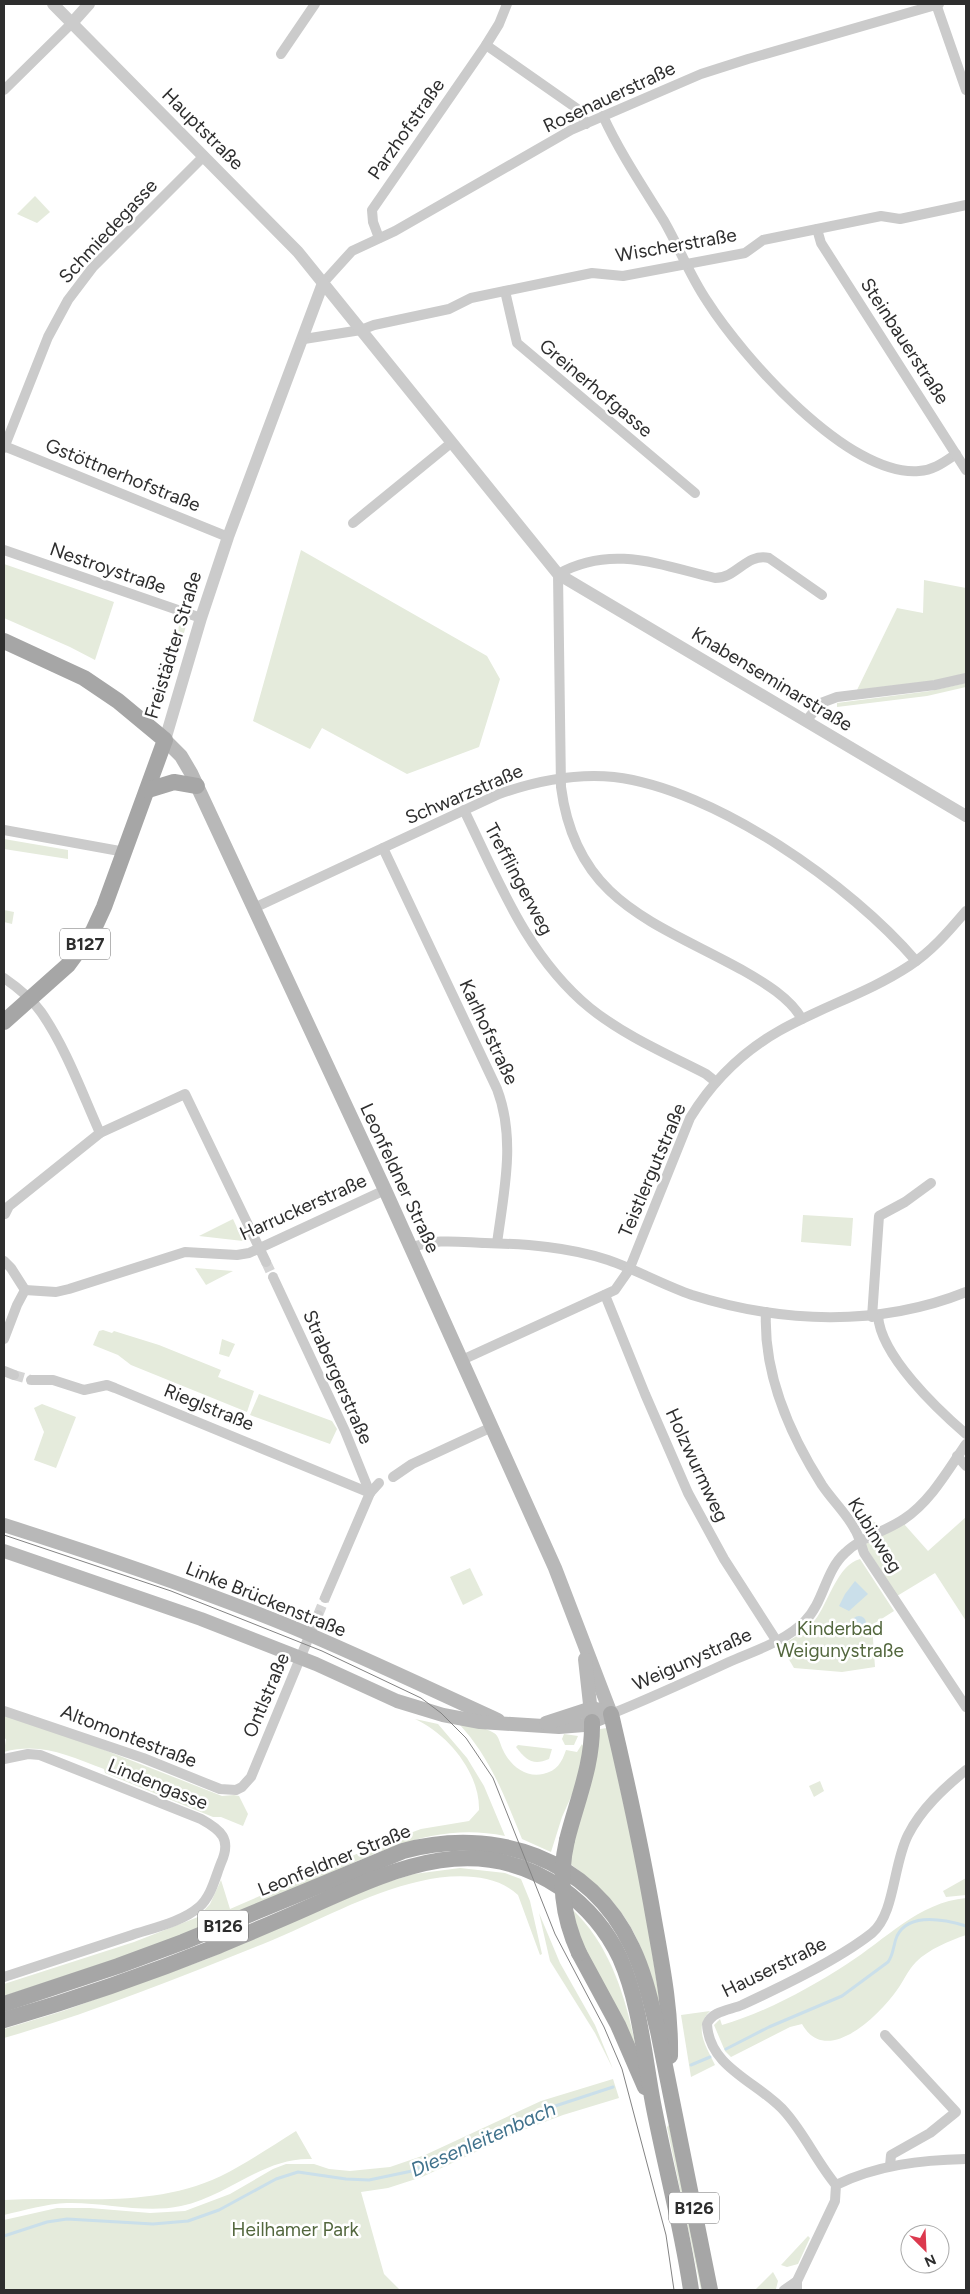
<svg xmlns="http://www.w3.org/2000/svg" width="970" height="2294" font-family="Figtree,sans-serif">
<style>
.green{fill:#e5ebdc}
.water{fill:#cadfea}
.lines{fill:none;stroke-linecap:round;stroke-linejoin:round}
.stream{stroke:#cadfea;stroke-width:3}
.minor-tunnel{stroke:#d5d5d5;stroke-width:10;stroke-dasharray:10 5;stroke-linecap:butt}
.minor{stroke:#cbcbcb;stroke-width:10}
.tertiary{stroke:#cbcbcb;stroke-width:12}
.secondary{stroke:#b8b8b8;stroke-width:14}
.primary{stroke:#a6a6a6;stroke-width:16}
.tram{stroke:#838383;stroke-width:1}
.primary-bridge{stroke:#a6a6a6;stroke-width:16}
.labels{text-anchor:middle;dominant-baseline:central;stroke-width:5;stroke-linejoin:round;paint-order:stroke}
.shield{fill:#fff;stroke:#6d6d6d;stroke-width:1}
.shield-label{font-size:18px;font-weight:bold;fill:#2e2e2e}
.street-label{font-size:19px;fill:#2e2e2e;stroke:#fff}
.park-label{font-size:19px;fill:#53673e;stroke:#fff}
.water-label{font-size:20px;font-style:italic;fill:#40728c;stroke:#fff}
</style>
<rect width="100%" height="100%" fill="#fff"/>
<!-- green -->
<g class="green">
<path d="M35 196 50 212 37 223 17 214Z"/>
<path d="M301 550 487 656 500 679 479 747 407 774 322 728 310 749 253 721Z"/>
<path d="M4 564 114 602 95 660 70 647 4 618Z"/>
<path d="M924 580 966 588V673L940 680 857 690 897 608 923 613Z"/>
<path d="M182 617 186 623V626L164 701 155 699Z"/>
<path d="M966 683V687L927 696 837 707V703L930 691Z"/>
<path d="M4 839 68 850V859L4 849Z"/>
<path d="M4 910 14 912 12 924 4 922Z"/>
<path d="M803 1215 853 1218 851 1246 801 1242Z"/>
<path d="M233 1219 243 1241 199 1236Z"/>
<path d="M195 1268 233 1271 206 1285Z"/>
<path d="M103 1330 112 1333 114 1331 159 1345 221 1370 218 1377 254 1391 247 1412 131 1365 118 1355 93 1345 99 1331Z"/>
<path d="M222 1339 235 1344 229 1357 219 1354Z"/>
<path d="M259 1394 332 1421 337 1429 330 1444 250 1415Z"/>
<path d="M42 1404 76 1417 56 1468 34 1460 44 1432 34 1408Z"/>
<path d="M966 1517V1621L935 1573 897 1596 866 1547V1544L904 1524 928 1551Z"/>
<path d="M866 1518 878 1524 867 1529 859 1520Z"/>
<path d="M860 1559 894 1611 872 1625 875 1667 842 1672 794 1668 781 1646C793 1638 806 1631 815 1620 828 1604 837 1565 860 1559Z"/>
<path d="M470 1568 483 1595 463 1605 450 1577Z"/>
<path d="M4 1715 74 1738 222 1796 234 1795 239 1796 248 1814 243 1826 221 1817H213L105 1773 104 1769C68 1756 42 1742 4 1752L6 1739 4 1738Z"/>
<path d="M415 1719 438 1724 467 1758 484 1786 505 1836C438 1822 383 1850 323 1876 286 1892 249 1908 212 1923 143 1951 74 1974 4 1996V1984L134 1942 198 1917 210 1904 221 1880 230 1909 375 1846 421 1829 469 1821 479 1810C480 1773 448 1734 415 1719Z"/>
<path d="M459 1724C469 1726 485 1727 494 1733 499 1736 500 1744 503 1750 510 1765 525 1778 543 1774 557 1771 562 1762 566 1750L577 1752 582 1744 584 1748 575 1788 562 1817 551 1852 522 1839C505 1797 490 1757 459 1724Z"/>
<path d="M607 1728 643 1892 663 2024C645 1948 635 1911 569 1863L597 1752 600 1729Z"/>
<path d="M564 1734 578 1736 574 1745H565L562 1739Z"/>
<path d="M518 1745 552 1749 549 1759C533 1766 526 1760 516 1747Z"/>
<path d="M820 1781 824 1791 814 1797 809 1786Z"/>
<path d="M460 1868 505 1873 521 1879 530 1901 542 1954 540 1955 518 1895C494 1872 451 1874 421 1881 366 1893 315 1923 263 1944 178 1978 92 2013 4 2038V2029L63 2011 207 1959 378 1885 414 1874Z"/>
<path d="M966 1878V1895L946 1897 943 1891Z"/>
<path d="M966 1898V1935C949 1941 929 1949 916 1962 907 1971 904 1981 897 1990 878 2017 826 2067 802 2024L790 2027 731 2057 725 2051 714 2025 720 2019 722 2025C764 2013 810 1988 847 1964 885 1940 919 1902 966 1898Z"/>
<path d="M572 1909C612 1947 626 2000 637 2052L581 1941Z"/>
<path d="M539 1913 560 1963 595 2025 613 2069 595 2033 550 1961Z"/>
<path d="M710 2011C693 2028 706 2046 715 2065L691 2077 681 2015Z"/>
<path d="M613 2079 619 2098 563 2115 523 2130 422 2177 388 2188 361 2192 384 2274 400 2290H4V2220L57 2208H90L150 2213 185 2211 230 2194 273 2169 286 2164H314L329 2169 350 2171 390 2167 425 2155 541 2101Z"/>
<path d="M669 2125 703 2290H701L667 2127Z"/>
<path d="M296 2131 312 2159C263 2157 229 2196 181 2206 144 2214 105 2202 67 2203 46 2204 25 2210 4 2215V2200C78 2196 151 2209 221 2176 247 2163 272 2146 296 2131Z"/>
<path d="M808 2236 810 2238 798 2264 787 2267 781 2265Z"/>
<path d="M773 2272 778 2281 776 2289 755 2290Z"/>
</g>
<!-- water -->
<g class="water">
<path d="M855 1581 868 1594 849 1611 839 1606 845 1594Z"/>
<circle cx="859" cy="1623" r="7"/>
</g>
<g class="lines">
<!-- stream -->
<g class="stream">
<path d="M726 2049 769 2027 842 1996 888 1962C894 1954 893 1945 897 1936 909 1912 946 1920 966 1926"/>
<path d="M691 2065 710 2057"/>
<path d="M4 2236 47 2222 67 2219 153 2224 188 2221 219 2210 276 2179 298 2172 346 2179 369 2180 412 2171 543 2110 613 2087"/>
</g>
<!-- minor-tunnel -->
<g class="minor-tunnel">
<path d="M266 1262 273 1277"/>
<path d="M14 1375 31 1380"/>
<path d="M318 1615 325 1598"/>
</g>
<!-- minor -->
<g class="minor">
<path d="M936 4 966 90"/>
<path d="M486 45 579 110 586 124"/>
<path d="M281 54 315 4"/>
<path d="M4 90 72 23"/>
<path d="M603 116C620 153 643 187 664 221 679 247 690 276 707 301 742 356 848 477 919 471 934 470 944 462 956 454"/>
<path d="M817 229 821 243 966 470"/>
<path d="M379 238 373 222 372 210 486 45 499 24 507 4"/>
<path d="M323 283 352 251 395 231 571 130 701 74 748 59 939 4"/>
<path d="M505 291 517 343 695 493"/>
<path d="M304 339 361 330 374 325 449 309 471 298 592 273 623 276 745 253 763 240 881 216 900 219 966 205"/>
<path d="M4 446 228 537"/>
<path d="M4 448 48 337 68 300 93 267 204 156"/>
<path d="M353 523 451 443"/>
<path d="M4 550 201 618"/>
<path d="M806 721 821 703 837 697 935 685 966 678"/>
<path d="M464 810C499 882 527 956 590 1008 625 1036 667 1054 706 1074L716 1082"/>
<path d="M4 830 125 852"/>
<path d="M383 848 497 1089C516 1139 504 1191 497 1243"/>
<path d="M254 908 499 794C536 781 574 773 614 777 715 789 851 885 916 961"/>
<path d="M4 978C17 987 31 998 41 1012 66 1048 82 1093 100 1133L185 1094 266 1262"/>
<path d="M802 1019C790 998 765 983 744 971 656 922 576 903 561 787L558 574C612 544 660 565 715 578 737 578 746 553 769 558L822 595"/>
<path d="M5 1214 9 1206 100 1133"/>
<path d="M411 1248C435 1238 459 1242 485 1243 526 1244 569 1247 608 1260 637 1270 663 1285 692 1295 781 1323 879 1327 966 1292"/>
<path d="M4 1261 11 1268 25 1290"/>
<path d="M273 1277 345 1431 370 1493"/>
<path d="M605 1295 645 1394 688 1493 724 1559 776 1640"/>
<path d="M766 1312C763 1374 789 1433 822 1485 832 1500 846 1513 854 1528 859 1535 861 1545 864 1553L966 1707"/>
<path d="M878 1316C881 1356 937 1409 966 1434"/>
<path d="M872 1317 879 1216 905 1202 931 1183"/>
<path d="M4 1339 17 1305 25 1290 56 1292 69 1289 185 1252 237 1255 249 1253 385 1190"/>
<path d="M462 1360 615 1290 629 1270 690 1118C712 1082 742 1052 779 1031 821 1007 868 993 909 966 931 952 949 931 966 911"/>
<path d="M4 1371 14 1375"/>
<path d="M31 1380H53L84 1390 107 1385 115 1388 370 1493"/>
<path d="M957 1456 966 1466"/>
<path d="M393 1477 412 1464 492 1427"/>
<path d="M325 1598 370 1493 379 1483"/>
<path d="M4 1711 143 1758 220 1789 236 1790 242 1787 251 1777 318 1615"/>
<path d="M611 1714C651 1698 690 1680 729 1662 754 1651 786 1641 805 1621 824 1602 825 1571 845 1553 861 1537 885 1532 904 1519 931 1501 948 1470 966 1444"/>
<path d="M4 1759 28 1754 40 1755 201 1819C221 1830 232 1839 221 1863 215 1878 211 1897 199 1907 182 1922 153 1928 132 1935 89 1949 46 1963 4 1977"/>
<path d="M885 2035 956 2112 930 2133 891 2155 890 2166"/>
<path d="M836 2185C817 2162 805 2135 786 2113 761 2083 709 2069 707 2024 712 2011 730 2010 742 2005 781 1987 838 1960 872 1933 895 1914 893 1864 908 1835 921 1809 944 1788 966 1770"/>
<path d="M784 2290 797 2281"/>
<path d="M797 2290V2281L835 2201 836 2185C877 2165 921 2160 966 2159"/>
</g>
<!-- tertiary -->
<g class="tertiary">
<path d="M53 4 298 252 558 574 966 816"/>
<path d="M72 23 89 4"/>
<path d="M165 740 201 618 228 537 323 283"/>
</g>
<!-- secondary -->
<g class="secondary">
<path d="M165 740 181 756 191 773 385 1190 555 1568 611 1714"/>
<path d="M4 1525C102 1556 199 1589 294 1628 363 1657 430 1689 498 1720"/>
<path d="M4 1551 201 1619 316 1664 397 1701 443 1715 480 1722 559 1727 584 1725 611 1714"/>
<path d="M585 1659 592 1722"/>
<path d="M546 1723 592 1708 600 1710"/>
</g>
<!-- primary -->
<g class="primary">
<path d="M4 641 84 678 118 701 165 740 104 907 93 931 68 965 4 1022"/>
<path d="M148 790 174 782 197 786"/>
<path d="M611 1714C627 1782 642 1850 654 1920 662 1965 671 2010 670 2056"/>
<path d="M567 1840C577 1800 593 1765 592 1722"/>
<path d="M579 1953 618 2025 645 2087"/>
<path d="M4 2004 118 1966 183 1942 403 1851C494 1826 591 1858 632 1947 645 1974 651 2003 658 2031L710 2290"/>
<path d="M4 2020C76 1999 148 1974 218 1946 251 1932 285 1918 318 1903 399 1867 478 1831 561 1888 586 1906 607 1930 620 1958 640 2003 644 2055 653 2103 665 2166 682 2227 691 2290"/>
</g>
<!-- tram -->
<path class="tram" d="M4 1535 171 1591 322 1651 421 1698 441 1713 466 1738 493 1778 555 1934 604 2027 622 2069 666 2235 674 2290"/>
<!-- primary-bridge -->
<path class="primary-bridge" d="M567 1840C558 1879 562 1916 579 1953"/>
</g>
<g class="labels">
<!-- shield labels -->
<g class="shield">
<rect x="60" y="928.5" width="50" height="31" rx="4"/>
<rect x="198" y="1910.5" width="50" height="31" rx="4"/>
<rect x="669" y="2192.5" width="50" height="31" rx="4"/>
</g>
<g class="shield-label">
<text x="85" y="944">B127</text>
<text x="223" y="1926">B126</text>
<text x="694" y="2208">B126</text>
</g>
<!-- street labels -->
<g class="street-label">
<text transform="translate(609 97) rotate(-25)">Rosenauerstraße</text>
<text transform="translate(203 129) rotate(45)">Hauptstraße</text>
<text transform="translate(406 129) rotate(-55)">Parzhofstraße</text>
<text transform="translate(108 231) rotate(-47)">Schmiedegasse</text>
<text transform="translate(676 245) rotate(-10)">Wischerstraße</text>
<text transform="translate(905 341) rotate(57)">Steinbauerstraße</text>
<text transform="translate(596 388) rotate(40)">Greinerhofgasse</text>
<text transform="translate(123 475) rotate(22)">Gstöttnerhofstraße</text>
<text transform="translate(108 568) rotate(19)">Nestroystraße</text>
<text transform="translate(173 645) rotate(-73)">Freistädter Straße</text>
<text transform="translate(772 679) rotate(31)">Knabenseminarstraße</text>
<text transform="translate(464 794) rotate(-23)">Schwarzstraße</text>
<text transform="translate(519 879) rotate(62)">Trefflingerweg</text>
<text transform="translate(489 1032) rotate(65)">Karlhofstraße</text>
<text transform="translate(652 1170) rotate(-67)">Teistlergutstraße</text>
<text transform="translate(400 1178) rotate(65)">Leonfeldner Straße</text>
<text transform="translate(303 1207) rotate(-24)">Harruckerstraße</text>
<text transform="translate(338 1377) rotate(66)">Strabergerstraße</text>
<text transform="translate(209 1407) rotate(22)">Rieglstraße</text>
<text transform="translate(697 1465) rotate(65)">Holzwurmweg</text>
<text transform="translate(875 1535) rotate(58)">Kubinweg</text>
<text transform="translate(266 1599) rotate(22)">Linke Brückenstraße</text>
<text transform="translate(692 1659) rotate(-24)">Weigunystraße</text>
<text transform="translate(266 1695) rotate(-67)">Ontlstraße</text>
<text transform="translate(129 1736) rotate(21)">Altomontestraße</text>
<text transform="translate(158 1784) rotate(22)">Lindengasse</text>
<text transform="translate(334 1860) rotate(-22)">Leonfeldner Straße</text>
<text transform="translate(774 1967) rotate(-26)">Hauserstraße</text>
</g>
<!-- park labels -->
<g class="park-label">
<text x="840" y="1628">Kinderbad<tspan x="840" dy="22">Weigunystraße</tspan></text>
<text x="295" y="2229">Heilhamer Park</text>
</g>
<!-- water labels -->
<g class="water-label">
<text transform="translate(483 2139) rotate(-24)">Diesenleitenbach</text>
</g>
</g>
<!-- border -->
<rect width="970" height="2294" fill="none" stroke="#2e2e2e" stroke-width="10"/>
<!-- north arrow -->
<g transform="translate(925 2249) rotate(156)"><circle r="24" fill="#ffffff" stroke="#ababab"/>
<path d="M0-4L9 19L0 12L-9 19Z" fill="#dc394e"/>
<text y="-8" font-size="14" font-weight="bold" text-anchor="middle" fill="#2e2e2e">N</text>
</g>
</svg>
